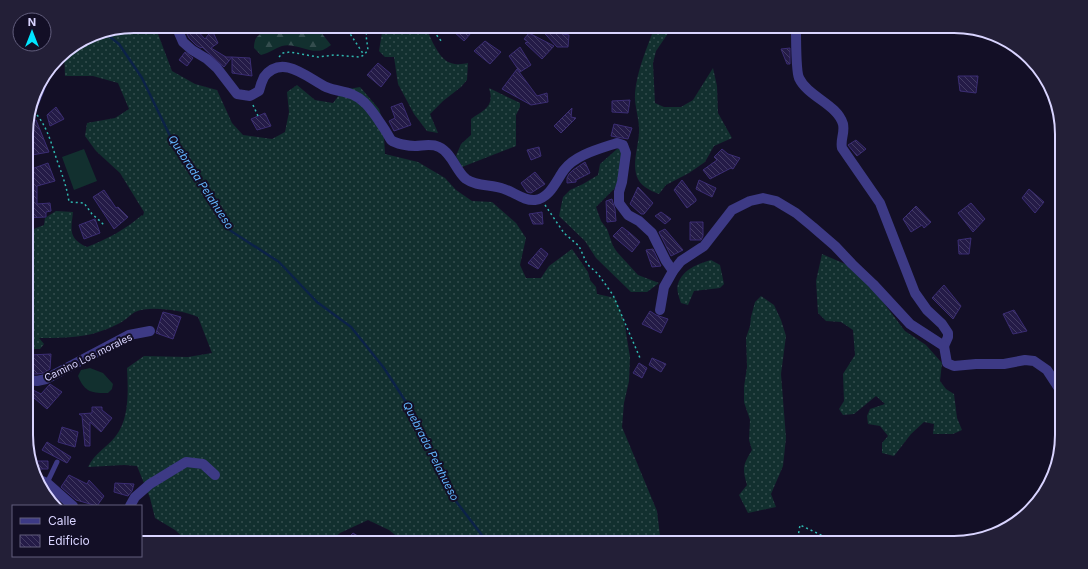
<svg xmlns="http://www.w3.org/2000/svg" width="1088" height="569" font-family="Inter,sans-serif">
<style>
.grass{fill:url(#grass-dots)}
.forest{fill:url(#forest-firs)}
.garden{fill:#12302f}
.lines{fill:none;stroke-linecap:round;stroke-linejoin:round}
.stream{stroke:#0c2248;stroke-width:2.5}
.building{fill:url(#building-back-hatch);stroke:#3b2d73}
.path{stroke:#2fb8b0;stroke-width:1.5;stroke-dasharray:2 3;stroke-linecap:butt}
.lane{stroke:#3d3a85;stroke-width:5}
.street{stroke:#3d3a85;stroke-width:10}
.labels{text-anchor:middle;dominant-baseline:central;stroke-width:4;stroke-linejoin:round;paint-order:stroke}
.street-label{font-size:10px;fill:#d9d4ff;stroke:#130f26}
.water-label{font-size:11px;font-style:italic;fill:#62b6ff;stroke:#130f26}
.rim{fill:none;stroke:#d9d4ff;stroke-width:2}
</style>
<defs>
<pattern id="grass-dots" width="8" height="8" patternUnits="userSpaceOnUse"><rect width="8" height="8" fill="#12302f"/><path d="M2 2h.1M6 6h.1" fill="none" stroke="#344d4e" stroke-width="1.8" stroke-linecap="round"/></pattern>
<pattern id="forest-firs" width="22" height="20" patternUnits="userSpaceOnUse"><rect width="22" height="20" fill="#12302f"/><path d="M5 1l3.5 6h-7zM16 11l3.5 6h-7z" fill="#344d4e"/></pattern>
<pattern id="building-back-hatch" width="6" height="6" patternUnits="userSpaceOnUse"><rect width="6" height="6" fill="#241b47"/><path d="M-1 5l2 2M0 0l6 6M5-1l2 2" fill="none" stroke="#433b63"/></pattern>
</defs>
<rect width="100%" height="100%" fill="#130f26"/>
<!-- grass -->
<g class="grass">
<path d="M134 26H155L172 71 195 84 217 90 232 123 243 135 272 139 285 132 289 112 287 92 297 85 315 100 333 103 343 90 360 87 379 109 383 121 385 154 418 162 445 178 456 190 472 201 492 202 516 223 526 238 520 265 526 278H541L549 266 572 249 588 272 590 280 596 287 597 294 615 298 624 321 630 357 629 381 624 403 622 427 657 511 660 536 670 543H405L389 530 368 520 340 533 329 543H189L175 530 155 518 150 498 137 466 124 465 88 467C95 453 105 449 115 437 130 419 128 390 127 368L144 356 188 357 212 353 198 317C185 311 150 305 135 312 131 314 127 319 123 321 116 326 100 332 92 334 75 338 57 338 39 338L44 344 40 349H27V288L29 276 27 274 26 232 44 225 45 218 56 211 73 212C71 230 68 238 87 247 107 239 125 230 142 215L143 216 144 212 120 173 96 151 85 136 87 123 115 118 129 109 118 83 93 76H65L64 52 93 34Z"/>
<path d="M383 26H425C430 36 436 52 444 59 450 65 460 65 468 63L467 80 461 87 443 101 430 114 438 133 427 131 414 114 398 84 394 57H385L379 51Z"/>
<path d="M655 26H673L656 51 653 63 655 103 664 107H681L693 100 713 68 717 86 718 113 732 138 714 146 705 162 689 173 666 185 659 194C654 192 649 190 645 187 628 175 638 150 639 133 640 120 634 106 635 93 637 70 647 48 655 26Z"/>
<path d="M489 88 520 103V107L516 115V146L462 167 456 156 461 144 471 135V119C484 110 495 107 489 88Z"/>
<path d="M617 149H622L624 161 615 188 596 207 601 221 607 229 613 246 617 252 638 275 659 283 647 292H631L596 258 585 241 559 216 563 197 570 190 583 184 598 175 600 164Z"/>
<path d="M822 254 852 267 864 277 905 331 926 345 942 363 940 381 946 389 954 394 957 418 962 430 953 434H933L934 424 924 422 911 434 894 456 882 453V443L888 436 880 426 868 424 867 416 870 409 885 404 876 396 854 414 843 415 839 409 844 401 843 374 855 355 853 330 841 322 826 321 818 313 816 281Z"/>
<path d="M711 260 720 265 724 284 720 288 694 291 688 305 681 303C679 297 676 289 678 284 683 269 698 264 711 260Z"/>
<path d="M761 296 774 305 781 320 786 336 781 374 786 438 783 466 771 494 776 507 748 513 739 495 747 485C742 468 743 465 752 450L749 440 750 420 744 402V387L747 367 746 338 750 326 751 317 755 302Z"/>
</g>
<!-- forest -->
<path class="forest" d="M273 26H316L331 45C328 47 325 49 323 50 309 54 295 42 282 46 275 48 270 53 261 55L254 48C254 35 260 34 272 29Z"/>
<!-- garden -->
<g class="garden">
<path d="M84 149 97 181 74 190 62 157Z"/>
<path d="M90 368 103 373 113 384 112 389 108 393C92 393 85 393 78 376L81 370Z"/>
</g>
<g class="lines">
<!-- stream -->
<path class="stream" d="M104 32 119 44 142 78 173 142 231 231 279 262 317 302 351 327 384 368 415 416 441 474 455 500 488 543"/>
</g>
<!-- building -->
<g class="building">
<path d="M458 26H465L471 33 464 41 453 31Z"/>
<path d="M538 26H552L563 34 569 35 568 47H557Z"/>
<path d="M194 27 205 39 212 30 218 43 211 48 226 57H232L224 67 202 47 201 48 196 45 189 38 186 32Z"/>
<path d="M529 33 554 46 542 59 525 43 528 42 524 39Z"/>
<path d="M485 41 501 52 490 64 474 51Z"/>
<path d="M520 47 531 65 520 72 509 56Z"/>
<path d="M790 48V64H787L781 49Z"/>
<path d="M185 52 193 58 187 66 179 60Z"/>
<path d="M232 57 250 58 252 76 232 73Z"/>
<path d="M378 63 391 74 381 87 367 75Z"/>
<path d="M517 69 537 96 547 93 548 102 531 105 502 89Z"/>
<path d="M958 76H978L976 93 960 91Z"/>
<path d="M630 100 628 113 612 112V101Z"/>
<path d="M402 103 411 125 394 131 389 121 395 118 391 107Z"/>
<path d="M56 107 64 119 50 126 47 115Z"/>
<path d="M572 108 571 117 576 118 561 133 554 126Z"/>
<path d="M265 113 271 126 257 130 251 119Z"/>
<path d="M36 120 49 152 32 155 26 142V126L27 124Z"/>
<path d="M614 124 632 128 628 139 611 136Z"/>
<path d="M856 140 866 149 857 156 848 145Z"/>
<path d="M539 147 541 156 531 160 527 150Z"/>
<path d="M722 149 728 154 740 158 733 169 731 168 710 179 703 170 717 160 714 157Z"/>
<path d="M585 162 590 173 576 180V182L567 183V178L569 174 573 170Z"/>
<path d="M48 163 55 181 37 186V204L50 203 51 211 46 212V217L26 218V189H30L26 178V171Z"/>
<path d="M535 172 545 184 531 193 527 192 521 183Z"/>
<path d="M682 180 696 199V201L687 208 674 190Z"/>
<path d="M699 180 716 188 712 197 696 189Z"/>
<path d="M638 187 653 203 644 214H641L630 204Z"/>
<path d="M1029 189 1044 202 1035 213 1022 198Z"/>
<path d="M104 190 116 208 118 207 128 217 114 229 93 197Z"/>
<path d="M612 199 613 203 615 209 616 221 607 222 606 201Z"/>
<path d="M971 203 985 219 973 232 958 213Z"/>
<path d="M916 206 931 222 924 228 922 225 911 232 903 219Z"/>
<path d="M542 212 543 224H533L529 214Z"/>
<path d="M661 212 671 219 665 224 655 216Z"/>
<path d="M95 219 100 233 84 239 79 225Z"/>
<path d="M690 222H703V236L701 240H690Z"/>
<path d="M622 227 630 233 628 235 630 233 640 242 632 252 613 236Z"/>
<path d="M665 229 683 250 671 256 659 232Z"/>
<path d="M971 238 969 254H959L958 240Z"/>
<path d="M541 248 548 254 538 269 528 263Z"/>
<path d="M653 249 660 264 661 266 652 267 646 250Z"/>
<path d="M944 285 961 306 953 319 932 298Z"/>
<path d="M1014 310 1027 331 1013 334 1003 314Z"/>
<path d="M650 311 656 315 668 319 661 333 642 324Z"/>
<path d="M163 312 181 317 173 339 156 333Z"/>
<path d="M51 354 50 369 44 373 37 374H27V362H29V355Z"/>
<path d="M652 358 666 364 661 372 649 365Z"/>
<path d="M639 363 647 368 642 378 633 373Z"/>
<path d="M50 384 62 392 47 409 27 392V387L41 394Z"/>
<path d="M92 407H102V410L112 418 101 432 90 422V446H85L82 416 79 414 92 413Z"/>
<path d="M62 427 78 432 75 447 58 442Z"/>
<path d="M47 442 71 457 67 463 42 450Z"/>
<path d="M37 461H48V469H38Z"/>
<path d="M69 475 87 484 89 480 104 496 97 506 76 500 61 487Z"/>
<path d="M115 483 134 484 132 491 128 496 114 492Z"/>
<path d="M353 533 369 543H343Z"/>
</g>
<g class="lines">
<!-- path -->
<g class="path">
<path d="M345 26 364 55"/>
<path d="M433 26 435 33 442 42"/>
<path d="M279 57 283 53 290 52 318 57 334 55 360 57 364 55 368 50 366 35 369 26"/>
<path d="M253 105 258 116"/>
<path d="M37 115C49 130 52 147 58 163 63 177 67 188 69 202L84 203 92 214 100 221 105 226"/>
<path d="M545 205 564 233 579 246 587 264 598 274 613 295 640 358"/>
<path d="M797 543 800 525 838 543"/>
</g>
<!-- lane -->
<path class="lane" d="M47 483 57 462"/>
<!-- street -->
<g class="street">
<path d="M176 26 183 42 192 50 207 59 217 68 237 94 250 96 259 91C260 87 262 81 264 77 282 53 308 78 326 87 341 93 351 90 365 103 373 111 379 121 385 130 387 133 389 137 391 140 396 144 409 146 415 146 422 146 431 143 439 147 452 153 456 171 466 179 477 187 492 184 504 189 514 192 524 201 535 200 550 198 556 181 564 170 575 155 599 149 617 143L623 145 626 153 622 182 619 192V203L628 215 639 221 652 233 666 261 673 271"/>
<path d="M796 26C796 36 796 71 799 78 808 97 837 104 843 124 845 133 840 140 842 148L880 203 915 293 927 310 942 324 948 333V337L944 346"/>
<path d="M32 108 45 76"/>
<path d="M660 310 664 287 673 271 681 261 704 246 732 210 750 201 763 198 776 201 796 213 813 227 835 246 852 264 873 284 910 324 944 346 947 363 954 366 976 364H1004L1025 360 1034 361 1047 370 1062 393"/>
<path d="M27 380 37 381 46 379 129 335 150 331"/>
<path d="M40 480 47 483 73 506"/>
<path d="M130 506 135 497 150 484 186 462 203 464 215 475"/>
</g>
</g>
<g class="labels">
<!-- street labels -->
<g class="street-label">
<text transform="translate(88 357) rotate(-26)">Camino Los morales</text>
</g>
<!-- water labels -->
<g class="water-label">
<text transform="translate(201 182) rotate(57)">Quebrada Pelahueso</text>
<text transform="translate(431 451) rotate(63)">Quebrada Pelahueso</text>
</g>
</g>
<!-- crop -->
<path d="M0 0H1088V569H0ZM134 33H954A101 101 0 0 1 1055 134V435A101 101 0 0 1 954 536H134A101 101 0 0 1 33 435V134A101 101 0 0 1 134 33Z" fill="#231f37" fill-rule="evenodd"/>
<path class="rim" d="M134 33H954A101 101 0 0 1 1055 134V435A101 101 0 0 1 954 536H134A101 101 0 0 1 33 435V134A101 101 0 0 1 134 33Z"/>
<!-- legend -->
<rect x="12" y="505" width="130" height="52" fill="#130f26" stroke="#625e7d"/>
<rect x="20" y="518" width="20" height="6" fill="#3d3a85" stroke="#625e7d"/>
<text x="48" y="525" font-size="12" fill="#d9d4ff">Calle</text>
<rect x="20" y="535" width="20" height="12" fill="url(#building-back-hatch)" stroke="#625e7d"/>
<text x="48" y="545" font-size="12" fill="#d9d4ff">Edificio</text>
<!-- north arrow -->
<g transform="translate(32 32)"><circle r="19" fill="#130f26" stroke="#625e7d"/>
<path d="M0-3L7 15L0 10L-7 15Z" fill="#00e5ff"/>
<text y="-6" font-size="11" font-weight="bold" text-anchor="middle" fill="#d9d4ff">N</text>
</g>
</svg>
